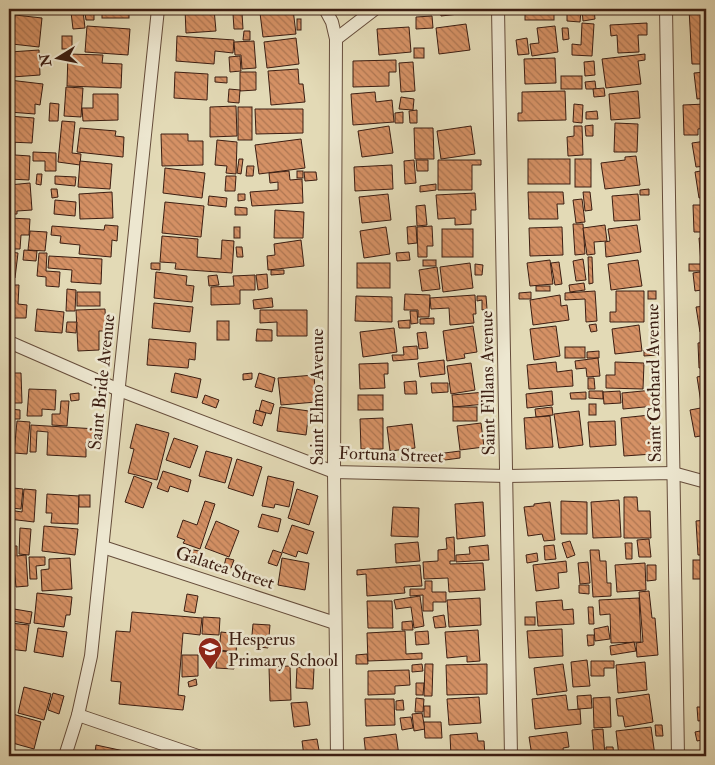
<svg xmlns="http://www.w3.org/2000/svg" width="715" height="765" font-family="'IM FELL Double Pica',serif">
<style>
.building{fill:url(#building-back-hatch);stroke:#3c1e12}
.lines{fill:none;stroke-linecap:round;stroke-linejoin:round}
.street-casing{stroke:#664d3b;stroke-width:14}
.street{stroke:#ede7d0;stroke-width:12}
.labels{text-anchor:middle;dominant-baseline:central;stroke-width:5;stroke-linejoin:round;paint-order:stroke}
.street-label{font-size:18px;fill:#3c1e12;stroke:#ede7d0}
.poi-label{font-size:18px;fill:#3c1e12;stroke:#ede7d0;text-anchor:start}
</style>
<defs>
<pattern id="building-back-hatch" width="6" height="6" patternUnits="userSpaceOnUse" patternTransform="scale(1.25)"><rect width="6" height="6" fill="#d59165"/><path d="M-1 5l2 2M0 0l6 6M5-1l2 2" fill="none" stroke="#ae7652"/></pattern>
</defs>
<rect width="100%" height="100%" fill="#e3dab6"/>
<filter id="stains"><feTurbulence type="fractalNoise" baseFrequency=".004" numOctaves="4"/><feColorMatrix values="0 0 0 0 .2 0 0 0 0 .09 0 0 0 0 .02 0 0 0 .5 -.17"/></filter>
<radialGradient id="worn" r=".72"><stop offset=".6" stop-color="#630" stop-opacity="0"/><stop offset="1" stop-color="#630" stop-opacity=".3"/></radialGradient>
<!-- building -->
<g class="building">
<path d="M9 9H44V14L9 11Z"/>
<rect x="102" y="9" width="27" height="9"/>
<path d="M185 9H214L216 31 186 33Z"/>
<path d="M293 9 296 34 263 37 260 13Z"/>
<path d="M440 9H467L468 13 441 16Z"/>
<rect x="525" y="9" width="29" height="11"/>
<path d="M582 9H594L595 19 583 21Z"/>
<path d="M689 9H706V64H692Z"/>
<path d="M567 10 581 11 580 22 567 21Z"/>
<path d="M83 11 85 28 73 29 71 12Z"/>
<path d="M85 13H94V20H86Z"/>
<path d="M242 13 243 29H234L233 14Z"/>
<path d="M15 15 42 18 39 47 12 44Z"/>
<path d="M432 16 433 28 416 29V17Z"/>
<rect x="297" y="19" width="4" height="11"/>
<path d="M582 23 594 24 592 56 572 55V44L581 45Z"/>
<path d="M647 23V35H638L639 52 618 53 617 35 611 36 610 25Z"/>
<path d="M466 24 470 50 439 54 436 28Z"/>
<path d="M87 26 130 29 128 55 85 52Z"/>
<path d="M555 26 558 52 532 56 530 44 539 43 537 28Z"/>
<path d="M409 27 411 52 379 55 377 29Z"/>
<path d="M562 28H568L569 39 563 40Z"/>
<path d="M244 31H250V40H243Z"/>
<rect x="62" y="36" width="10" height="13"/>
<path d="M177 36 234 40 233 53 215 51 214 64 176 61Z"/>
<path d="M296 38 299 64 267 68 264 42Z"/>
<path d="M527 38 529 54 518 55 516 40Z"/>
<path d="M254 41 256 68 242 69 241 55H235L234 42Z"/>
<rect x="414" y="48" width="10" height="10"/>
<path d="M39 50 40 75 12 77 10 52Z"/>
<path d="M68 54 103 55 102 63 122 64 121 88 67 86Z"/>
<path d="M645 54V60L638 61 641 84 606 88 602 59Z"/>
<path d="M240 56 241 71 230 72 229 57Z"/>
<path d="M555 58 556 83 525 84 524 59Z"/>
<path d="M396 60V72H389V86L353 87V61Z"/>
<path d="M594 61 595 75 585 76 584 62Z"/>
<path d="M413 62 415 91 401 92 399 63Z"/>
<path d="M298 69 299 84H303L305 102 271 105 268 71Z"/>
<path d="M175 72 208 74 207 100 174 98Z"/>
<path d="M240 72H256V90L240 91Z"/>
<path d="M706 72V98L697 99 694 73Z"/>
<rect x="561" y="76" width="21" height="13"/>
<path d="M215 77H227V83L215 82Z"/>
<path d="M9 80 43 84 40 105 35 104V114L9 112Z"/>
<path d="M595 81 596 89H586L585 82Z"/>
<path d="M66 87 83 88 81 117 64 116Z"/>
<path d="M604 88 605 96 594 97 593 89Z"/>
<path d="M229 89 240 90 239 103 228 102Z"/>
<path d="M565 91 566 120 518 121V113H522V92Z"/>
<path d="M638 91 640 118 611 120 609 94Z"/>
<path d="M375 92 376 102 392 100 394 122 353 125 351 94Z"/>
<path d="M93 94H118V120L83 121 82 108H93Z"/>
<path d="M401 97 414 99 413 110 399 109Z"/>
<path d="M50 103 59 104 58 121H49Z"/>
<path d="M574 104 583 105 582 123 573 122Z"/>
<path d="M706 104V128L698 129V135H684L683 105Z"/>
<path d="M236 106 237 136 210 137V107Z"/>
<rect x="238" y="107" width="14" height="33"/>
<path d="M255 109H303V133L256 134Z"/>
<path d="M417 110V123H410L409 111Z"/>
<path d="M597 111 598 119H586V112Z"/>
<path d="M403 112V123H395V113Z"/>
<path d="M9 116 34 118 32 143 9 142Z"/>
<path d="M62 121 75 122 72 153 81 154 80 165 58 162Z"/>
<path d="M615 123 638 124 637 152H614Z"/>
<path d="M593 125V136H586L585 126Z"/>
<path d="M389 126 393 153 362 157 358 131Z"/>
<path d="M471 126 475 154 441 159 437 131Z"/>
<path d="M574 126H582L583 155 568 156 567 137 574 136Z"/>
<path d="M80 128 116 131 115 136 124 137 123 157 77 152Z"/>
<path d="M414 128H433L434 159H415Z"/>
<path d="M161 134H188V141H203V165L162 166Z"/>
<path d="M301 139 305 168 259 174 255 145Z"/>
<path d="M217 140 237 142 236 174 226 173 227 166 215 165Z"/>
<path d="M706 141V166L696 167 692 143Z"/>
<path d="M9 142H15V155L30 156 29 180 9 179Z"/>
<path d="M33 152 56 153V171H45V161H33Z"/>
<path d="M636 156 640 185 605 189 601 163 625 160V157Z"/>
<path d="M239 159H243L241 174 237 173Z"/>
<rect x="528" y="159" width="42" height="25"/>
<rect x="575" y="159" width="16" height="28"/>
<path d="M414 160 416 183 405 184 404 161Z"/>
<path d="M416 160H428V171H417Z"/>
<path d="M438 160H481V165H472V190H438Z"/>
<path d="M80 161 112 164 110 189 78 187Z"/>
<path d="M392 165 393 189 355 191 354 167Z"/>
<path d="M247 166H254L253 176H246Z"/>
<path d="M165 168 205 173 202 198 163 193Z"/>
<path d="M706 170V197L699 198 695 172Z"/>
<path d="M289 171 290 180 302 179 303 203 252 206 250 192 278 190V182L270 183 269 173Z"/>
<rect x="297" y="171" width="6" height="7"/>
<path d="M304 172H316L317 180 305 181Z"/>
<path d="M37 174H42L41 185 36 184Z"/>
<path d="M55 176 76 177 75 186 55 184Z"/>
<path d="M226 176H236L235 191H225Z"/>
<path d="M30 183 32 210 17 211V214H9V185Z"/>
<path d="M436 184V190L420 192V186Z"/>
<path d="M51 189H57L58 197 52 198Z"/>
<path d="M649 189V195H640V190Z"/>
<path d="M112 192 113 218 80 219 79 194Z"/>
<path d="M528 192H563L564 204H557L558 219H529Z"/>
<path d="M583 192H590L592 210 585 211Z"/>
<path d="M475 193 476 210H471V224L455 225V218L438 219 436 195Z"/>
<path d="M238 194H245V200L238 201Z"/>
<path d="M388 194 391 220 362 223 359 197Z"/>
<path d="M638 194 640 220 614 221 612 196Z"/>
<path d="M209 196 227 198 226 207 208 205Z"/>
<path d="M582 199 585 222 576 223 573 200Z"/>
<path d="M55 200 76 202 75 216 54 214Z"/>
<path d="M165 202 204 206 201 237 162 233Z"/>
<path d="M425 205 427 225 417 226 416 206Z"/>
<path d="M693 205H706V232H694Z"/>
<path d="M235 207 247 208V215H235Z"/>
<path d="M275 210 304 212 303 238H274Z"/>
<path d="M9 218 30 219 29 235H21L20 249H9Z"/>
<path d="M573 224H583L585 254 575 255Z"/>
<path d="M105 225 118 226 117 241 112 240 111 257 79 254 80 245 60 243 61 236 51 235 52 226 104 230Z"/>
<path d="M605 225 607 241 594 242 595 254 587 255 583 228Z"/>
<path d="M637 225 641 252 606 257 605 242 610 241 608 229Z"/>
<path d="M416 226 417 243 408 244 407 227Z"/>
<path d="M432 226 433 246H427V257H418L417 227Z"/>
<rect x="234" y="227" width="6" height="11"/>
<path d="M386 227 390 254 364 258 360 231Z"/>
<path d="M562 227 563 255 530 256 529 228Z"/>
<rect x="442" y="229" width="31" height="28"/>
<path d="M30 231 47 232 45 251 28 250Z"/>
<path d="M162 236 198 239 197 257 221 259 222 240 234 241 232 273 175 269 176 263 160 262Z"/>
<path d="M699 238H706V263H701Z"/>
<path d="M301 240 304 266 268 270 267 256 275 255 274 244Z"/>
<path d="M236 247H242L243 257H237Z"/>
<path d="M24 250 37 251 36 261 23 260Z"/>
<path d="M9 252 18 253 15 278 9 277Z"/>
<path d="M409 252 410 260 397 261 396 253Z"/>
<path d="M39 253H47L46 271 60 272 59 287 46 286V277L37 276Z"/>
<path d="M49 256 102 259 101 284 71 282 72 270 48 268Z"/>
<path d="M588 257H592L593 283 589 284Z"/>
<path d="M583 259 586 280 576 281 573 261Z"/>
<rect x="423" y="260" width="13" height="6"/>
<path d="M550 260 553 284 530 286 527 263Z"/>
<path d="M638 260 642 286 611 290 608 264Z"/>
<path d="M559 262 562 284 555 285 551 263Z"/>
<path d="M151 263H160V270L151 269Z"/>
<rect x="357" y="263" width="33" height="25"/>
<path d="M470 263 473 288 443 292 440 267Z"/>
<path d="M475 264 483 265 482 275H475Z"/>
<rect x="689" y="264" width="15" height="7"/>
<path d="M437 267 440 289 422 291 419 270Z"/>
<path d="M271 270H284V274L271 275Z"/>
<path d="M706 271V302H703L701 290 695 291 693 273Z"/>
<path d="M156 272 187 276 186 285 194 286 192 302 154 298Z"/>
<path d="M267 274 268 288 258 290 256 275Z"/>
<path d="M217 275 219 285 209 286 208 276Z"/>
<path d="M255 275V290H240V304L211 305V287L234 286 233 276Z"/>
<path d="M584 283 585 290 570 292 569 285Z"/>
<path d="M9 285H19L18 304 27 305 26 318H9Z"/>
<rect x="536" y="286" width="14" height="5"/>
<path d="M67 289 76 290 75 311H66Z"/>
<path d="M595 291 597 321 586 322 585 299 565 300V293Z"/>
<path d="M616 291H644V322H610V312H616Z"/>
<rect x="648" y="291" width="8" height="8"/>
<rect x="77" y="292" width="23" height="14"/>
<path d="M531 292V299H519V293Z"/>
<path d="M405 294 430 295 429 317H418V310H404Z"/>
<path d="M475 295 476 314H473L474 323 450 325 449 308 431 309 430 298Z"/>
<path d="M560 295 561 306 567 305 569 320 533 325 530 300Z"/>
<path d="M356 296 392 297V322L355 321Z"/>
<path d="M477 296H486L487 309 482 310V300L477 301Z"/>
<path d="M272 298 273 307 254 309 253 300Z"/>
<path d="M154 303 193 307 190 332 152 328Z"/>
<path d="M706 306V331L700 332 696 307Z"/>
<path d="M37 309 64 312 62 333 35 331Z"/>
<path d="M105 309 106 331H99V350L78 351 76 310Z"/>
<path d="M260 310H307V336H277V322L260 323Z"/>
<path d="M410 311H417L418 323 411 324Z"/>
<path d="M434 318V324H420V319Z"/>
<path d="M410 320V328H399L398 321Z"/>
<rect x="217" y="321" width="12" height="19"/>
<path d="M67 322H77L76 333 66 332Z"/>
<path d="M596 324 597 331 591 332 589 325Z"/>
<path d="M639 325 642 351 615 354 612 329Z"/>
<path d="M473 326 477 352 464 354 465 358 447 361 443 331Z"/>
<path d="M556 326 560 356 534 360 530 329Z"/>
<path d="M394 328 397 352 363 357 360 332Z"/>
<path d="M257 329 272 330V341H256Z"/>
<path d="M426 332 428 348 419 349 417 333Z"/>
<path d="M149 339 196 343 195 360 189 359 188 368 147 365Z"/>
<path d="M706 342V368H699L698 343Z"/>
<path d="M417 346 418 359 393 361 392 355H404L403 347Z"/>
<rect x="565" y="347" width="20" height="11"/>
<path d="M656 349 657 355 644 356V350Z"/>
<path d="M599 351V358H587V352Z"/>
<path d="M598 358 600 376 587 377 586 368 576 369 575 361Z"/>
<path d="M444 360 445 374 420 377 418 363Z"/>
<path d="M556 362 557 372 572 370 573 386 529 389 527 365Z"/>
<path d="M615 362 644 363 643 389 606 388V375H615Z"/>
<path d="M388 363V374H384L385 388 360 389 359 364Z"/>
<path d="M471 363 475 390 451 394 447 366Z"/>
<path d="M9 373H21L22 403H9Z"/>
<path d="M175 373 201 379 197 398 171 392Z"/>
<path d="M252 373V379L243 380V374Z"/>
<path d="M259 373 275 378 272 392 255 387Z"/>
<path d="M314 375 316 402 281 405 278 378Z"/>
<path d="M706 375V402L701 403 697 377Z"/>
<path d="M588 378H594L595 389H588Z"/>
<path d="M416 381 417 394H405L404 382Z"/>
<path d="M431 383H448V392L432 393Z"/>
<path d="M29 389 56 390 55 410 42 409V416H27Z"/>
<path d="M653 390 655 406 623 409 622 393Z"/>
<path d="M552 391 553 405 527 408 526 394Z"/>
<path d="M589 391H603V399L589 398Z"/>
<path d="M620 391 621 403 604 404 603 392Z"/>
<path d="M485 392 486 404 453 407 452 395Z"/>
<path d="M586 392V399H571L570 393Z"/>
<path d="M79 393V400L71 401 70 394Z"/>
<path d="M205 395 219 400 216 408 202 403Z"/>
<rect x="358" y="395" width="25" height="15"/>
<path d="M262 400 274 404 271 414 259 411Z"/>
<path d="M61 401H69L67 426 52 425V414H60Z"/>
<rect x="589" y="404" width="7" height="11"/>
<path d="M280 407 309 411 306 435 277 431Z"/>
<rect x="453" y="407" width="24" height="14"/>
<path d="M552 407 553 415 536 417 535 409Z"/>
<path d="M706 407V435L695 437 690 410Z"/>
<path d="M9 409 20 410V419H9Z"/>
<path d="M256 410 266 413 262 426 253 423Z"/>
<path d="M579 411 583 445 559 448 554 414Z"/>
<path d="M650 415 653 454 624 456 621 418Z"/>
<path d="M550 416 553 447 526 449 524 418Z"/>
<path d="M383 418V449H361L360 419Z"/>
<path d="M17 421 30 422 27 454 14 453Z"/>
<path d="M615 421 616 445 590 447 588 422Z"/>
<path d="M481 423 484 447 460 450 457 426Z"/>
<path d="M136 424 169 433 157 480 128 473 134 449 130 448Z"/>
<path d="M412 424 415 448 390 451 387 427Z"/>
<path d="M31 425 97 429 96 442H86V457L47 455 48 432 37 431 36 452H30Z"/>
<path d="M174 438 198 446 190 468 166 460Z"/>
<path d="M206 451 232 458 225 483 199 476Z"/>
<path d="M460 451V458L430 462 429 455Z"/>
<path d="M237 459 262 467 253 496 228 488Z"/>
<path d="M163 471 191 480 188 492 170 486 168 492 157 488Z"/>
<path d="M134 476 152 483 143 508 125 502Z"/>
<path d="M268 476 294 482 289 507 275 504 274 508 262 506Z"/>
<path d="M13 488 23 489 21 509 11 508Z"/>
<path d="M24 489 36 490 34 522 9 519V510L22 512Z"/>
<path d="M297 489 318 496 309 525 288 518Z"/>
<path d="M47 494 79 496 78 524 51 523 52 513H46Z"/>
<rect x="79" y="495" width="11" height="12"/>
<path d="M624 497H637L638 511H650L651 538H624Z"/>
<path d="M619 500 621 537 593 538 591 502Z"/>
<path d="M205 501 215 504 200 549 183 543 185 540 177 537 183 520 197 525Z"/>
<path d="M561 501 587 502V534H561Z"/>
<path d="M483 502 485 536 457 539 455 504Z"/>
<path d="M550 502 555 540 544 541 542 534 528 536 524 507 534 506V504Z"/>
<path d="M393 507 419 508 418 537 391 536Z"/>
<path d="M262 514 281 519 278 532 258 527Z"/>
<path d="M706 520V555H698L696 521Z"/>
<path d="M216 521 239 531 229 557 205 548Z"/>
<path d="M292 525 314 532 307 554 298 551 296 557 282 552Z"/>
<path d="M44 526 78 529 75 555 42 551Z"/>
<path d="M20 528 31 529 29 555 19 554Z"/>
<path d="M454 537 455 561H450V564L483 563 485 590 449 592 448 578 424 579 423 562 438 561V550L447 549 446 538Z"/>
<path d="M649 539 651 557H639L637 540Z"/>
<path d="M570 541 575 555 567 558 562 543Z"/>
<path d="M418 542 420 561 396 563 395 544Z"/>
<path d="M625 543H632V559H626Z"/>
<path d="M488 545 489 560 456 562V555L470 554 469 547Z"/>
<path d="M554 545 556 559 545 560 544 546Z"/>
<path d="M9 546H17V556L26 555 28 586 16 587 14 566 9 567Z"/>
<path d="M188 549 199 551 198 559 187 557Z"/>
<path d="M273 550 282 553 277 566 268 563Z"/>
<path d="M590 550H599L600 561H606L607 583H611V596L593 597Z"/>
<path d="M537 553 538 561 527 563 526 555Z"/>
<path d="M29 557H45V565L36 566 37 579H30Z"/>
<path d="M70 558 72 589 42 591 41 570 49 569V559Z"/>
<path d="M226 558 234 560 231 568 224 566Z"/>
<path d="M282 558 309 563 305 590 278 585Z"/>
<rect x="693" y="560" width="13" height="19"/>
<path d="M566 561 567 572 558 573 559 588 536 591 533 565Z"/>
<path d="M588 562 590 583 580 584 578 563Z"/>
<path d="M645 563 646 590 617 592 615 565Z"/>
<path d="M420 565 422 586 404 587 405 593 367 596 366 574 357 575V570Z"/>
<path d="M647 565H656V580L647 581Z"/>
<path d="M425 581H432V592H446V602H433V611H423V595L410 596V589H425Z"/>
<path d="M579 585H589V594L579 593Z"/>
<path d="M649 591 652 618H655L658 655 637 657 636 643 643 642 639 592Z"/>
<path d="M37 593 72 597 70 615H66L64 627 34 623Z"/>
<path d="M187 594 198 596 195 613 184 611Z"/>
<path d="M420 596 424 626 414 628 411 607 396 609 394 600Z"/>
<path d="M480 598 481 625 449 627 447 600Z"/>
<path d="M639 598 641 642 611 643 610 614 600 615 599 600Z"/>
<path d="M562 600 563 610 573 609 574 624 538 626 536 602Z"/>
<path d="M367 601H392L393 628H368Z"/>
<path d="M588 607H593L594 624H589Z"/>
<path d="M14 609 32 612 30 624 12 621Z"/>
<path d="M132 612 202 618 200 635 183 633 178 695 185 696 183 710 119 704 121 682 111 681 116 631 130 632Z"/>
<path d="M444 615 446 627 435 628 433 617Z"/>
<path d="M203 617 220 618 219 635 202 634Z"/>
<rect x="525" y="617" width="10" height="8"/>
<path d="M412 621 413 630H402V622Z"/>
<path d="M10 623 29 625 26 651 9 649Z"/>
<path d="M253 624 270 625 268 648 251 646Z"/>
<path d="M608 626 610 639 595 641 594 629Z"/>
<path d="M38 628 67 632 63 657 34 652Z"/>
<path d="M562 629 563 656 529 658 527 631Z"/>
<path d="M478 630 480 661 467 662V656L447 658 445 632Z"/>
<path d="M405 631 406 654 422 653V659L368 661 367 633Z"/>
<path d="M428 631 429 644 416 645 415 632Z"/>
<path d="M221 632 238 634 236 652 219 650Z"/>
<path d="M587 635H594V645L588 646Z"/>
<path d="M634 642 636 651 611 655 610 646Z"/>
<path d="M217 651 235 652 234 669 216 668Z"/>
<path d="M367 654 368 664H356V655Z"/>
<path d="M182 655H198V676L182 677Z"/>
<path d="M587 660 590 686 573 687 571 662Z"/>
<path d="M591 661H614V668H604V676H591Z"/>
<path d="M645 662 647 690 618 693 616 665Z"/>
<path d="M422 664 423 671 412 672V665Z"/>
<path d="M425 664H433L432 696H424Z"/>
<path d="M487 664V694L447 695 446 665Z"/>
<path d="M563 664 567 691 537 695 534 668Z"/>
<path d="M290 666 291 700 270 701 269 667Z"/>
<path d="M297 667 314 668 313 689 296 688Z"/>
<path d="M409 670 410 685 395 686V694L368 695V671Z"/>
<path d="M196 679 197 685 189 687 188 682Z"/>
<path d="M416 683H424L423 695H416Z"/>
<path d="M24 687 51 694 44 720 18 713Z"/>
<path d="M53 693 64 696 59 714 48 710Z"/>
<path d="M649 694 653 722 625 727 623 716H618L616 699Z"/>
<path d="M566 695 568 710 580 709 581 724 535 729 532 699Z"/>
<path d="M591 695 592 708 578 709 577 696Z"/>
<path d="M479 697 481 723 449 725 447 699Z"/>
<path d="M610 697 611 727 594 728 593 698Z"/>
<path d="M416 698 424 699 423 712H415Z"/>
<path d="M365 699H394L395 725 366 726Z"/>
<path d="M403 700 404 710H396V701Z"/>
<path d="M307 702 310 725 294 727 291 703Z"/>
<rect x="424" y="706" width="6" height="11"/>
<path d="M697 707H706V720L698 721Z"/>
<path d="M9 713 41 722 34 749 9 742V732L11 724H9Z"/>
<path d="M422 713 425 729 414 731 412 714Z"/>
<path d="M411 717 413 728 402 730 400 718Z"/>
<path d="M424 722H441L442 738H425Z"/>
<path d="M655 725H662L663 736H656Z"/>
<path d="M651 727 655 756H619L616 731Z"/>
<path d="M603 729 605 756H594L592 730Z"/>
<path d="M700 731 702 740 697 741 695 732Z"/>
<path d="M567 732 569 747 563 748 564 756H532L529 737Z"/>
<path d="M477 733 478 741H484L485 756H451L450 735Z"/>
<path d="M396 734 399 756H366L364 738Z"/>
<path d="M317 739 320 756H304L302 741Z"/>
<path d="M96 745 124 751 123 756H86L87 751 95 753Z"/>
<path d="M606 747H613L614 756H606Z"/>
</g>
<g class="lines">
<!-- street casing -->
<g class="street-casing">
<g id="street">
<path d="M325 9 332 22 336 39 334 472 337 756"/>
<path d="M498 9 511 756"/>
<path d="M666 9 678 756"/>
<path d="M336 39 375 9"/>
<path d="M9 342 119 390 334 472 507 476 673 473 706 482"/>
<path d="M103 547 335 623"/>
<path d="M78 715 198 756"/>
<path d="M65 756 78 715 91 656 158 9"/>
</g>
</g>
<!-- street -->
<use href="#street" class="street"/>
</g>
<!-- icons -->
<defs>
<g id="school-pin" transform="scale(1.25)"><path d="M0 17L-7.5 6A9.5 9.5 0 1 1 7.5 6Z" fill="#8f2418" stroke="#ede7d0"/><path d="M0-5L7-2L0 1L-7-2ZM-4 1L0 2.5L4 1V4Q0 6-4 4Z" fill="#fff"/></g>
</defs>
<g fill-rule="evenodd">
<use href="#school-pin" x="210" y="649"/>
</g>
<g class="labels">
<!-- street labels -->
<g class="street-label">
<text transform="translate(102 382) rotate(-84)">Saint Bride Avenue</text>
<text transform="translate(488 383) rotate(-91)">Saint Fillans Avenue</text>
<text transform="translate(654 383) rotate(-91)">Saint Gothard Avenue</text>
<text transform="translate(317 397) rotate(-90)">Saint Elmo Avenue</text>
<text transform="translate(391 455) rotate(2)">Fortuna Street</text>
<text transform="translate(225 568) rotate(18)">Galatea Street</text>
</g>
<!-- poi labels -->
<g class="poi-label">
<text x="228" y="639">Hesperus<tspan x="228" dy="21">Primary School</tspan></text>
</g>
</g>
<!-- margin -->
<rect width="715" height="765" fill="none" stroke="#e3dab6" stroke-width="30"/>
<rect x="10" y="10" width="695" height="745" fill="none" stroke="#3c1e12" stroke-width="2.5"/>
<rect x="15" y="15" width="685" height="735" fill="none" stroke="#3c1e12"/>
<!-- north arrow -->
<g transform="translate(58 58) rotate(260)" stroke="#ede7d0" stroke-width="4" paint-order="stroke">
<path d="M0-4L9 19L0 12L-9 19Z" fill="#3c1e12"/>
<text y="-8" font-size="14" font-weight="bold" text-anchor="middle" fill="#3c1e12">N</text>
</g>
<rect width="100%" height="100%" filter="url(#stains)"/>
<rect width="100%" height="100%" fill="url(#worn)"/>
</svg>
